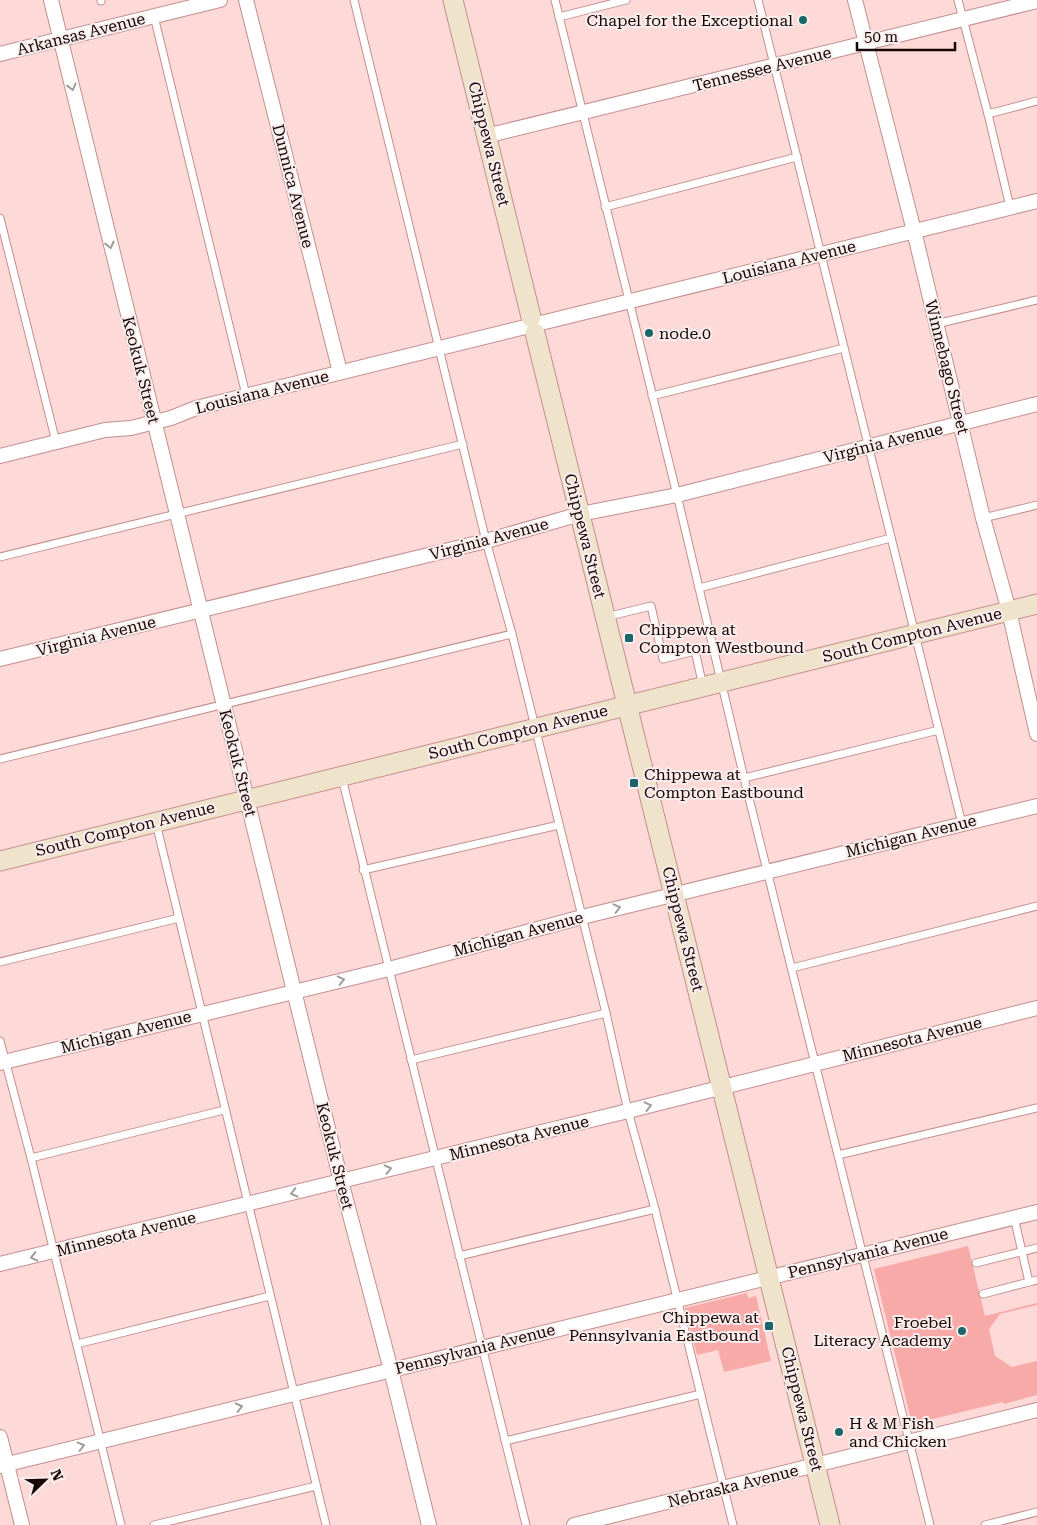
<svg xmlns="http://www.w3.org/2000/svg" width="1037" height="1525" font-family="'Roboto Serif',serif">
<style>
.green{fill:#f7aaa8}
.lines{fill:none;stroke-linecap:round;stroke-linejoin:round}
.lane-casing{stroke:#c48f8d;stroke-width:9}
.street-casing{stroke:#c48f8d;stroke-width:16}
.secondary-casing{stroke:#c48f8d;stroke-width:21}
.lane{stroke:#fff;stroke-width:7}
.street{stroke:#fff;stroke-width:14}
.secondary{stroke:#f0e3cb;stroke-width:19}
.oneway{stroke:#a29b9b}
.poi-dot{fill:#19676b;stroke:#f9eded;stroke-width:2}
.labels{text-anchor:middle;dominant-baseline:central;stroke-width:4;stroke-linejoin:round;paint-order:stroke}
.poi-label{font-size:16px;fill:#170606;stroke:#f9eded;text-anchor:start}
.street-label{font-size:16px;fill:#170606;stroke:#f9eded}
</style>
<rect width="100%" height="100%" fill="#fddad8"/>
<!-- green -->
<g class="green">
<path d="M968 1246 985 1316 1037 1303V1305L1000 1314 989 1329 995 1356 1012 1367 1037 1361V1395L1004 1404 1003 1402 912 1424 874 1269Z"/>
<path d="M747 1293 748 1298 756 1296 771 1361 724 1372 718 1350 697 1355 685 1308Z"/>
</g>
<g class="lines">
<!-- lane casing -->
<g class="lane-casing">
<g id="lane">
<path d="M101 0V1"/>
<path d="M354 0 486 541 512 634 606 1013 628 1111 655 1209 733 1525"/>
<path d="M555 0 677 495 744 778 930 1525"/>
<path d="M758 0 962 824"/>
<path d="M958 0 988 114 1010 207"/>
<path d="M154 16 246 395"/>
<path d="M559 17 626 0"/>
<path d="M988 114 1037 101"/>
<path d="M605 207 797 157"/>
<path d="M0 218 56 442"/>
<path d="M936 324 1037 300"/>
<path d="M652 396 844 348"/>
<path d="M983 518 1037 505"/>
<path d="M0 557 463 444"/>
<path d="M699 588 891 538"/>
<path d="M606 617 651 606 663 659 695 651 703 686"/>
<path d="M0 759 512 634"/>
<path d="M342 778 526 1525"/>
<path d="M744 778 939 730"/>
<path d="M156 823 326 1525"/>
<path d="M363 870 559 825"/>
<path d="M0 962 179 918"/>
<path d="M792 968 1037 906"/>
<path d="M0 1041 31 1158 121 1525"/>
<path d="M411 1060 606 1013"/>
<path d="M838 1155 1037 1108"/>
<path d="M31 1158 224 1110"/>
<path d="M459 1256 655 1209"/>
<path d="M976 1263 1037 1248"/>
<path d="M1029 1282 1037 1280"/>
<path d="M983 1294 1029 1282 1014 1217"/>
<path d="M77 1344 270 1296"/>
<path d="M505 1441 701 1394"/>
<path d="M154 1525 316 1486"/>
<path d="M985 1525 1037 1512"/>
</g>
</g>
<!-- street casing -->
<g class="street-casing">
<g id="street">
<path d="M51 0 294 991 341 1181 391 1370 429 1525"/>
<path d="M246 0 340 372"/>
<path d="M855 0 914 231 983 518 1009 611 1037 734"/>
<path d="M0 54 220 0"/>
<path d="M486 136 1037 1"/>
<path d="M541 323 1037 201"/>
<path d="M0 456 105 430 131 428 171 418 196 408 525 327"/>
<path d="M0 659 486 541 580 514 677 495 1037 404"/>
<path d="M0 1063 389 969 582 917 1037 806"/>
<path d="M0 1264 628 1111 1037 1008"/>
<path d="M0 1437 22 1525"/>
<path d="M0 1466 1037 1212"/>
<path d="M574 1525 1037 1410"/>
</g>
</g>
<!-- secondary casing -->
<g class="secondary-casing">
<g id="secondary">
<path d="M453 0 531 317"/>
<path d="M535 333 830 1525"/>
<path d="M0 861 1037 604"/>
</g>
</g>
<!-- lane -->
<use href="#lane" class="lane"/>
<!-- street -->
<use href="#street" class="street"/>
<!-- secondary -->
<use href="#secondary" class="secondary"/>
</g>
<!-- one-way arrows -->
<defs><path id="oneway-chevron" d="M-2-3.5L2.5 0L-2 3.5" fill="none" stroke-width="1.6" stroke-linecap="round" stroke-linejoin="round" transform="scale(1.25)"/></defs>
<g class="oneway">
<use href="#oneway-chevron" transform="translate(72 87) rotate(76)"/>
<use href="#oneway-chevron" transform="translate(110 245) rotate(76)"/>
<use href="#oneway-chevron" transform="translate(617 908) rotate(-14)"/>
<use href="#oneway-chevron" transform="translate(341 980) rotate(-13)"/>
<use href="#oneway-chevron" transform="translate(648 1106) rotate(-14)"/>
<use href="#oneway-chevron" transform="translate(388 1169) rotate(-14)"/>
<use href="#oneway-chevron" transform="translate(294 1193) rotate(166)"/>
<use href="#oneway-chevron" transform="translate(34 1257) rotate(167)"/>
<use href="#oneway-chevron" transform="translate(239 1407) rotate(-14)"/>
<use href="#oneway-chevron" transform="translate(81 1446) rotate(-14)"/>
</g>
<!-- markers -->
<g class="poi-dot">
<circle cx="803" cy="20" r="5"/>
<circle cx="649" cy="333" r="5"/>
<rect x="624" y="633" width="10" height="10" rx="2.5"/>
<rect x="629" y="778" width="10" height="10" rx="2.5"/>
<rect x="764" y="1321" width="10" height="10" rx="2.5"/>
<circle cx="962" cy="1331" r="5"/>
<circle cx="839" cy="1432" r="5"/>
</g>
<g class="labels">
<!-- poi labels -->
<g class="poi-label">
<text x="793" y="20" text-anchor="end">Chapel for the Exceptional</text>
<text x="659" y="333">node.0</text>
<text x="639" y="629">Chippewa at<tspan x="639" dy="18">Compton Westbound</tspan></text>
<text x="644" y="774">Chippewa at<tspan x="644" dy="18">Compton Eastbound</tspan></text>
<text x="759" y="1317" text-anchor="end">Chippewa at<tspan x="759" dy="18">Pennsylvania Eastbound</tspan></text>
<text x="952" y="1322" text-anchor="end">Froebel<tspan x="952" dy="18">Literacy Academy</tspan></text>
<text x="849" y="1423">H &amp; M Fish<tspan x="849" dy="18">and Chicken</tspan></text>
</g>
<!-- street labels -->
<g class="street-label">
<text transform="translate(81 34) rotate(-14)">Arkansas Avenue</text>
<text transform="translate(762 69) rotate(-14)">Tennessee Avenue</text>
<text transform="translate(489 144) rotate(76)">Chippewa Street</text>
<text transform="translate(293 186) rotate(76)">Dunnica Avenue</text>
<text transform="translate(789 262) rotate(-14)">Louisiana Avenue</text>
<text transform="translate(947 367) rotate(76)">Winnebago Street</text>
<text transform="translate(141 370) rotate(76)">Keokuk Street</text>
<text transform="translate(262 392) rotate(-14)">Louisiana Avenue</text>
<text transform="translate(883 443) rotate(-14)">Virginia Avenue</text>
<text transform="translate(585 536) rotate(76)">Chippewa Street</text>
<text transform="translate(489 539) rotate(-15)">Virginia Avenue</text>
<text transform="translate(912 635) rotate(-14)">South Compton Avenue</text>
<text transform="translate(96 636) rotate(-14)">Virginia Avenue</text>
<text transform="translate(518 732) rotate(-14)">South Compton Avenue</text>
<text transform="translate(238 763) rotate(76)">Keokuk Street</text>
<text transform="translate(125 829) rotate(-14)">South Compton Avenue</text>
<text transform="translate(911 836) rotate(-14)">Michigan Avenue</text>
<text transform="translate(683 929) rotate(76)">Chippewa Street</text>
<text transform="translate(518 934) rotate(-15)">Michigan Avenue</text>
<text transform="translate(126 1032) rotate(-14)">Michigan Avenue</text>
<text transform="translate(912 1039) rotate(-14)">Minnesota Avenue</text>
<text transform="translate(519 1138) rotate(-14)">Minnesota Avenue</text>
<text transform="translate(335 1156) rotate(76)">Keokuk Street</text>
<text transform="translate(126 1234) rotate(-14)">Minnesota Avenue</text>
<text transform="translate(868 1253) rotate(-14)">Pennsylvania Avenue</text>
<text transform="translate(475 1349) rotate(-14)">Pennsylvania Avenue</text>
<text transform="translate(802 1409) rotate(76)">Chippewa Street</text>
<text transform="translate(733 1486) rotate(-14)">Nebraska Avenue</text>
</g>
</g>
<!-- north arrow -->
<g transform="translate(45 1480) rotate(67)" stroke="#f9eded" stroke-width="4" paint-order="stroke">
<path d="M0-4L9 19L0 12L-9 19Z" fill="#170606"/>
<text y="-8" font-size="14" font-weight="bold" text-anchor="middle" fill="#170606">N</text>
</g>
<!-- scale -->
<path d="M857 42v8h98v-8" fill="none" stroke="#170606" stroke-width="2.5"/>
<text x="864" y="42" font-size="15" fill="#170606" stroke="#f9eded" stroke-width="4" paint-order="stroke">50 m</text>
</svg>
